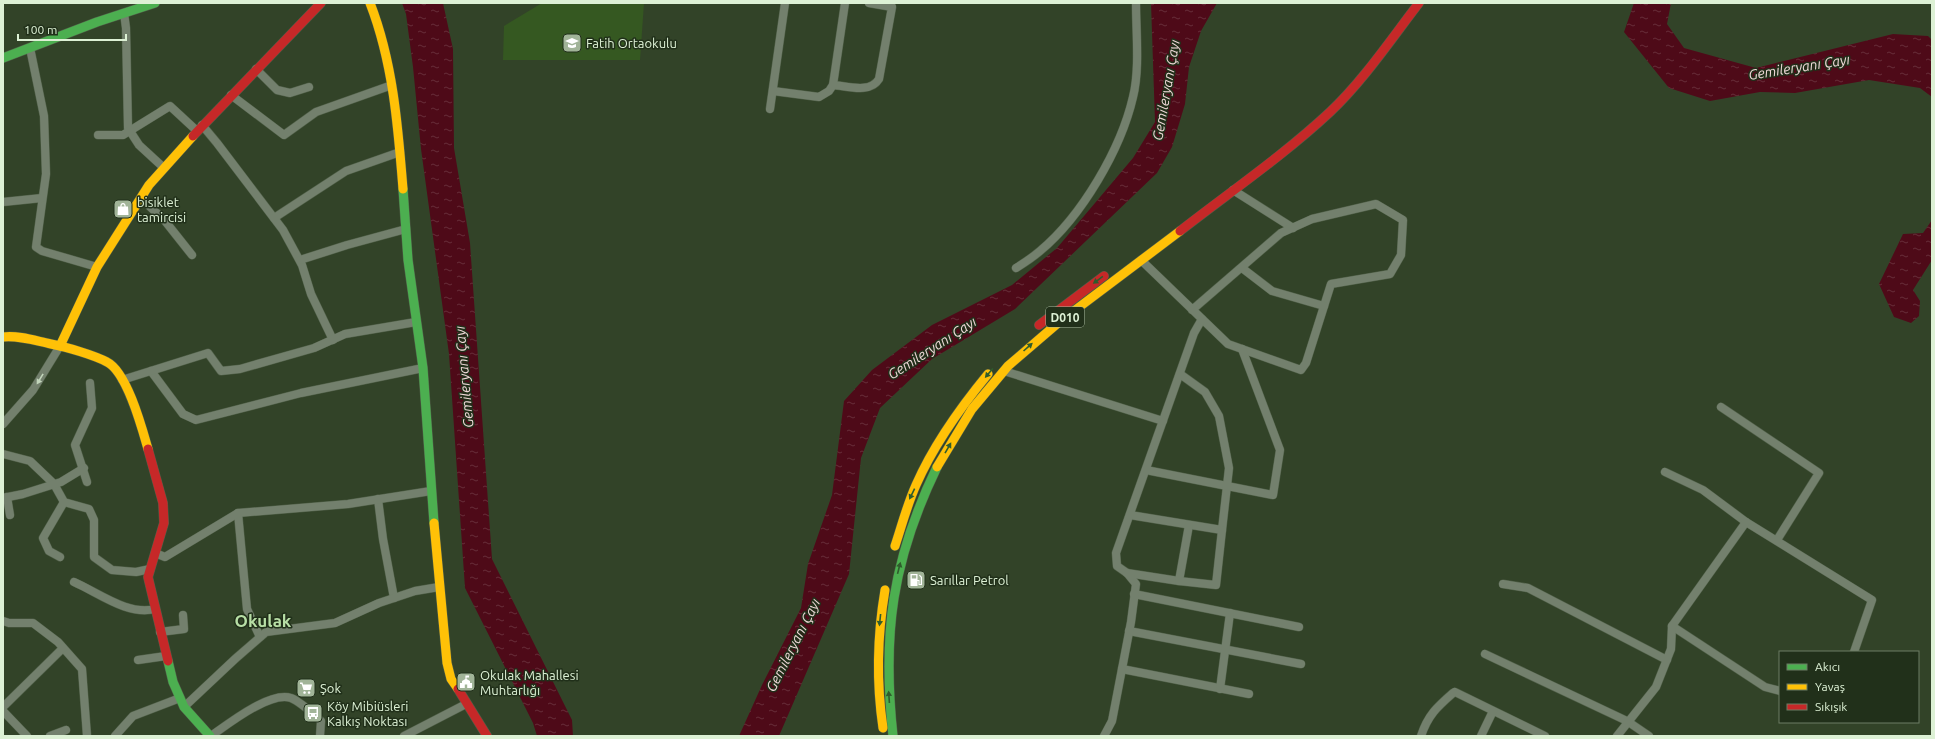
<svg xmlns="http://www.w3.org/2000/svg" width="1935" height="739" font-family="Ubuntu,sans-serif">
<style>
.built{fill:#355821}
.water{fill:url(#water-ripples)}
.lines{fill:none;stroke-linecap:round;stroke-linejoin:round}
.street-casing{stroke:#505f48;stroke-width:9}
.fast-casing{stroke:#505f48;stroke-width:10}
.slow-casing{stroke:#505f48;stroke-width:10}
.jam-casing{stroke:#505f48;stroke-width:10}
.street{stroke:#73806d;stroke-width:8}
.fast{stroke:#4caf50;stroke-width:9}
.slow{stroke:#ffc107;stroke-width:9}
.jam{stroke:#c62828;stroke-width:9}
.oneway{fill:#305c2d}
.oneway2{fill:#c2d5bb}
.labels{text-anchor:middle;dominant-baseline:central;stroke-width:3;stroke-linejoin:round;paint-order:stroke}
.shield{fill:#21301a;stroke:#a5b79d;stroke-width:1}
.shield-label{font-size:12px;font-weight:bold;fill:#ddf1d5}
.poi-label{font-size:13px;fill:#ddf1d5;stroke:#21301a;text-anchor:start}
.water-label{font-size:14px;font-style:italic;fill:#f2dada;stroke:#21301a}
.district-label{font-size:17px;font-weight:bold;fill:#b8dfa6;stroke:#21301a}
</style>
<defs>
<pattern id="water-ripples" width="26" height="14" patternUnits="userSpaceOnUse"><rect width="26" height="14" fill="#4e0a18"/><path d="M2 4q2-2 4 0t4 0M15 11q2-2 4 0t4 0" fill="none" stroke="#672e39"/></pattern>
</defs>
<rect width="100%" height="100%" fill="#324328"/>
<!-- built -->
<path class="built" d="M542 3H644L640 60H503L504 26Z"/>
<!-- water -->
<g class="water">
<path d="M402 3H443L453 49 454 148 470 243 492 559 572 720 573 736H537L533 723 465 588 449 354 421 149 413 67 406 14Z"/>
<path d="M1151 3H1217L1201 31 1189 67 1185 104 1172 147 1157 173 1015 309 932 359 880 408 861 458 849 574 779 736H739L762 685 801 608 808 564 832 495 844 401 872 370 932 325 1012 285 1057 248 1133 158 1155 122Z"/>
<path d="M1634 3H1671L1667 24 1684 48 1756 68 1893 34 1928 36 1932 40V97L1920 88 1869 80 1795 93 1760 92 1710 101 1669 88 1624 32Z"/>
<path d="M1932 220V260L1913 290 1920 301 1919 316 1911 323 1894 317 1879 284 1903 234 1923 233Z"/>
</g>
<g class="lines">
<!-- street casing -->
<g class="street-casing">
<g id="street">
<path d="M124 13 126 28 128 128 139 145 164 168"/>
<path d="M30 48 44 116 46 174 36 247 42 251 97 267"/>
<path d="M256 69 277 90 290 93 309 87"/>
<path d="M833 85C847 86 870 94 879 79L892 7 869 3"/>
<path d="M773 91 819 97 829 91 833 85 845 3"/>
<path d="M231 95 284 135 316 112 392 85"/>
<path d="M770 109 785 3"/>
<path d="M202 125 217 143 283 230 302 265 311 294 333 340"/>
<path d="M98 135H123L170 106 197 131"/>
<path d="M1233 190 1293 228"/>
<path d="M141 198 165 221 192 255"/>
<path d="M3 202 42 198"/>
<path d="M274 218 346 171 400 152"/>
<path d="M300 260 347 245 406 229"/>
<path d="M1141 260 1228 344 1301 370 1306 363 1331 284 1390 274 1401 255 1403 220 1376 204 1312 219 1281 233 1192 310"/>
<path d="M1016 268C1024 263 1033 257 1040 251 1082 216 1121 149 1133 97 1140 69 1136 32 1136 3"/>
<path d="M1242 268 1272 291 1324 306"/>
<path d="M151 371 183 414 196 420 301 393 423 368"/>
<path d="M1004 371 1163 421"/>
<path d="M122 380 208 353 221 371 240 369 314 348 345 334 416 322"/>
<path d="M1721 407 1819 473 1777 540"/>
<path d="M3 424 33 390 60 346"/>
<path d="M3 454 30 461 54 484 64 502 89 509 94 520V557L112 570 136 572 150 569"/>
<path d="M1146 470 1273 495 1280 450 1242 349"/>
<path d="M1665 472 1703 490 1746 522 1872 600 1854 652"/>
<path d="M87 482 75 445 92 408 90 383"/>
<path d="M7 497 10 515"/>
<path d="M3 498 23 494 61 482 84 468"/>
<path d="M378 499 383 539 394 598"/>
<path d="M238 513 247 609 260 637"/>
<path d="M1130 515 1222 530 1229 468 1219 416 1205 392 1180 374"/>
<path d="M155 553 165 557 238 513 348 504 431 491"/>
<path d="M60 557 49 551 43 538 64 502"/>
<path d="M1127 573 1179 581 1189 525"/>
<path d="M1179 581 1216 585 1222 530"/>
<path d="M74 582C99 593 128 616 155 609"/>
<path d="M1503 584 1528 588 1667 660"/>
<path d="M1134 594 1299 627"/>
<path d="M3 621 9 623H33L58 642 82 669 87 736"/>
<path d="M1672 626 1765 687 1780 691"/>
<path d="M1129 631 1301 664"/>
<path d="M160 632 184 629 183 615"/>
<path d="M1485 654 1627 721 1649 736"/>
<path d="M138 660 166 656"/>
<path d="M1122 669 1249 694"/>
<path d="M1220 689 1230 613"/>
<path d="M1455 692 1545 736"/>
<path d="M3 707 63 648"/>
<path d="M184 707 235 659 266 632 335 623 379 603 415 591 439 587"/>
<path d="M3 711 27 736"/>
<path d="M50 736 66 730"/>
<path d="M115 736 133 716 180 698"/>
<path d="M211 736C228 724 270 691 291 698 301 702 312 713 321 721L320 736"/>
<path d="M404 736 466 704"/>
<path d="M1104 736 1112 721 1131 622 1136 584 1127 573 1117 566 1116 553 1194 333 1202 319"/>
<path d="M1421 736C1428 715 1437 707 1453 693"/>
<path d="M1481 736 1493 711"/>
<path d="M1617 736 1656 687 1671 649 1672 626 1746 522"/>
</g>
</g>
<!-- fast casing -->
<g class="fast-casing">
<g id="fast">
<path d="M3 58 97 22 155 3"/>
<path d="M403 189 408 260 423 368 434 523"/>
<path d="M168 661 173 682 184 707 210 736"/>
<path d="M893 736C882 634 892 560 937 467"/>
</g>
</g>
<!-- slow casing -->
<g class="slow-casing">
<g id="slow">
<path d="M370 3C393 62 398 126 403 189"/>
<path d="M3 337C19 335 36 341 51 344 66 347 94 355 107 362 127 372 142 428 148 449"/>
<path d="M60 346 97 267 149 185 193 136"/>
<path d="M937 467 972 409 1008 366 1058 323 1180 231"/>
<path d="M434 523 447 663 451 679 458 689"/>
<path d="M895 546C902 525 907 505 916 485 934 444 960 408 988 374"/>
<path d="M883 728C876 681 877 637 885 590"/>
</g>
</g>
<!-- jam casing -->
<g class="jam-casing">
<g id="jam">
<path d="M193 136 321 3"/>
<path d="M1180 231C1230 192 1284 155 1330 112 1363 81 1392 38 1419 3"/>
<path d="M1039 325 1104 276"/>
<path d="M148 449 163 503 164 523 148 577 168 661"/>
<path d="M458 689 487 736"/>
</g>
</g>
<!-- street -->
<use href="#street" class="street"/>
<!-- fast -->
<use href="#fast" class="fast"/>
<!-- slow -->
<use href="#slow" class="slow"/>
<!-- jam -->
<use href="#jam" class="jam"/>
</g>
<!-- one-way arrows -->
<defs><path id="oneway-solid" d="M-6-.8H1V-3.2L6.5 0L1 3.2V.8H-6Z"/></defs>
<g class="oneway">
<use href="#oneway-solid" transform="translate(1098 280) rotate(144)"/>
<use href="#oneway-solid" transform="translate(1028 347) rotate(-42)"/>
<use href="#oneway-solid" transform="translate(989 373) rotate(130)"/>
<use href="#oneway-solid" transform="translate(948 448) rotate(-60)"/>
<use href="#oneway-solid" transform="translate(912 494) rotate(116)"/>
<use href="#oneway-solid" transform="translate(899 568) rotate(-76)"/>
<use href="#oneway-solid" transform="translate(880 620) rotate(96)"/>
<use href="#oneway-solid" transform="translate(889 697) rotate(-94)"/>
</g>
<use class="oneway2" href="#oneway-solid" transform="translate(40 379) rotate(121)"/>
<!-- icons -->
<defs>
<g id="school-square" transform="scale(1)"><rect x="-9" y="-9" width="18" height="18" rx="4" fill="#a1b498" stroke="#21301a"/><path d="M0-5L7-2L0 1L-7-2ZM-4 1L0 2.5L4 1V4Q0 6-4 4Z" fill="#fff"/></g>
<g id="shop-square" transform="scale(1)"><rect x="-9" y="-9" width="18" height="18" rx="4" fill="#a1b498" stroke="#21301a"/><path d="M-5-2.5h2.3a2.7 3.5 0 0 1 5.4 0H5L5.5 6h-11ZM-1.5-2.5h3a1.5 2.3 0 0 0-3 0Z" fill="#fff"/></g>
<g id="fuel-square" transform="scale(1)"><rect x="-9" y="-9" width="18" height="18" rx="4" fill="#a1b498" stroke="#21301a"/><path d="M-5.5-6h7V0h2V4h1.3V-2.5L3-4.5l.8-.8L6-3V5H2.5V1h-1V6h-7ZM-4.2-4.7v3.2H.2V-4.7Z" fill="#fff"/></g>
<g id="civic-square" transform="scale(1)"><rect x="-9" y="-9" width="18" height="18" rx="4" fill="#a1b498" stroke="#21301a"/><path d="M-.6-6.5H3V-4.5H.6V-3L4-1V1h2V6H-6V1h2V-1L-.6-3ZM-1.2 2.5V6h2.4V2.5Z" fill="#fff"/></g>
<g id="supermarket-square" transform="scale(1)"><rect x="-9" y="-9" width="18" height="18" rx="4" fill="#a1b498" stroke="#21301a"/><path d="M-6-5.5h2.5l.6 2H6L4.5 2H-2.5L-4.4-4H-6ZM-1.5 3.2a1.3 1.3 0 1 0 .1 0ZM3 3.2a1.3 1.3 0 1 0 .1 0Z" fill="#fff"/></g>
<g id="bus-square" transform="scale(1)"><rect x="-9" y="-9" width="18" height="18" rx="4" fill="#a1b498" stroke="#21301a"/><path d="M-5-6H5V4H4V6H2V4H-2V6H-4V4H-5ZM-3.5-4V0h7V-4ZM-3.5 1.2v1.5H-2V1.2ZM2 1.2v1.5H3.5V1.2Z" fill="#fff"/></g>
</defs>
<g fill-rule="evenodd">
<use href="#school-square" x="572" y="43"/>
<use href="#shop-square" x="123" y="209"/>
<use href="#fuel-square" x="916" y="580"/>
<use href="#civic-square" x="466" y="682"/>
<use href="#supermarket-square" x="306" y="688"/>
<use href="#bus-square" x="313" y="713"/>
</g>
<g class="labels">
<!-- shield labels -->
<rect class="shield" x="1046" y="307" width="38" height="20" rx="3"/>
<g class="shield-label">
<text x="1065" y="317">D010</text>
</g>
<!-- poi labels -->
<g class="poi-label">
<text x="586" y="43">Fatih Ortaokulu</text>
<text x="137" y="202">bisiklet<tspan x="137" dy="15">tamircisi</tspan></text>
<text x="930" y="580">Sarıllar Petrol</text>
<text x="480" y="675">Okulak Mahallesi<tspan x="480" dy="15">Muhtarlığı</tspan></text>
<text x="320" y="688">Şok</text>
<text x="327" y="706">Köy Mibiüsleri<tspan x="327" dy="15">Kalkış Noktası</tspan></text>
</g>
<!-- water labels -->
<g class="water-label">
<text transform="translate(1799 67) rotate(-9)">Gemileryanı Çayı</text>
<text transform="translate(1166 90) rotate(-80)">Gemileryanı Çayı</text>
<text transform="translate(932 348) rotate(-33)">Gemileryanı Çayı</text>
<text transform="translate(464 377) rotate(-95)">Gemileryanı Çayı</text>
<text transform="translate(793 645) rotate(-63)">Gemileryanı Çayı</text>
</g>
<!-- district labels -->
<g class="district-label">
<text x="263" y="620">Okulak</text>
</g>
</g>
<!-- border -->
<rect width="1935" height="739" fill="none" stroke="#ddf1d5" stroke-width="8"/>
<!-- legend -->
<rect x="1779" y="651" width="140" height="72" fill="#21301a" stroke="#6c7d65"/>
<rect x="1787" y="664" width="20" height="6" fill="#4caf50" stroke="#6c7d65"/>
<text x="1815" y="671" font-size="12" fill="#ddf1d5">Akıcı</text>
<rect x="1787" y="684" width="20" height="6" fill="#ffc107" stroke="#6c7d65"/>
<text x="1815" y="691" font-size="12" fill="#ddf1d5">Yavaş</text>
<rect x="1787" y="704" width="20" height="6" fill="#c62828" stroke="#6c7d65"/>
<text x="1815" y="711" font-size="12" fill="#ddf1d5">Sıkışık</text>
<!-- scale -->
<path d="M18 34v6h108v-6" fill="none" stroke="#ddf1d5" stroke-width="2"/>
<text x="24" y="34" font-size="12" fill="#ddf1d5" stroke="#21301a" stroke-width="3" paint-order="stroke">100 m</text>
</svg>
